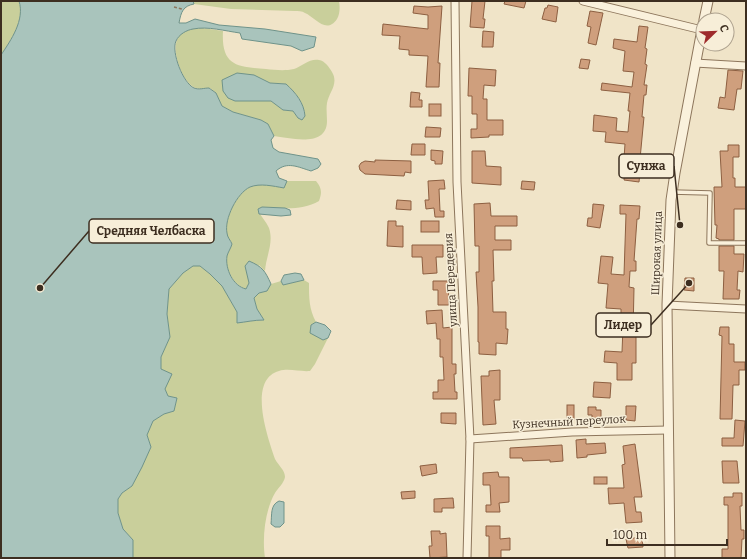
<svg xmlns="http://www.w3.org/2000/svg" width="747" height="559" font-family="Bitter,serif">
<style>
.green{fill:#c9cf9b;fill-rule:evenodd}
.water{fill:#a9c4bc;stroke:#6f938a}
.building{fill:#cf9f7d;stroke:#8d5f41}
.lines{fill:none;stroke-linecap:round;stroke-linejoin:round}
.service-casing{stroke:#8d765c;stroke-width:5.5}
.minor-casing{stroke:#8d765c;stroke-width:9}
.tertiary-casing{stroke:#8d765c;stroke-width:11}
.path{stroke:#8d765c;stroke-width:1.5;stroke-dasharray:3 2;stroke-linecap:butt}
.service{stroke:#faf1dc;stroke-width:3.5}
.minor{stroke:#faf1dc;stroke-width:7}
.tertiary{stroke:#faf1dc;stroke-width:9}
.labels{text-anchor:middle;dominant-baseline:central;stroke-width:3;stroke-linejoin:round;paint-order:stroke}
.street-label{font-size:11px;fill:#3d2e20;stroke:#f7eed8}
.leader{fill:none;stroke:#3d2e20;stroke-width:1.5}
.callout-dot{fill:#3d2e20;stroke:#f7eed8;stroke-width:1.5}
.callout{fill:#f7eed8;stroke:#3d2e20;stroke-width:1.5}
.callout-label{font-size:12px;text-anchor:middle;font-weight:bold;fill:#3d2e20}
</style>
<rect width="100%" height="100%" fill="#f0e4c8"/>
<!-- green -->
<g class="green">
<path d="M1 1H19C25 20 11 40 1 55Z"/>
<path d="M193 1H339C340 7 340 14 337 19 326 35 315 17 305 13 302 11 298 11 295 11L231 9 194 4Z"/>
<path d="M203 28 223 31C221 66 237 67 266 69 275 70 285 71 294 69 302 66 310 58 319 60 325 61 329 67 332 72 339 84 329 92 327 103 326 109 327 115 327 121 327 148 290 138 274 136L268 124 261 120 233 112 222 106 216 93 210 88C204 89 197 90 192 86 180 77 168 43 182 33 188 29 195 28 203 28ZM263 80 270 83 286 84C296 93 304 103 305 116L298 118 293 111 283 110 271 101H244Z"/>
<path d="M287 181H316C322 188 322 193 319 201 302 211 282 208 262 207L258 209C260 216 266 221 269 228 274 243 266 256 265 271L259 265 246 289C233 285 225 269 227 256 228 252 231 248 232 244 231 241 227 237 227 233 224 219 237 193 250 187 260 182 273 186 284 188Z"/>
<path d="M193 266H200L210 274 222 286 237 312V322C246 322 254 320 264 320L257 309 254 298 259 293 267 291 271 284 281 281 283 285 304 280 309 283C309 298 309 309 316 322L311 325 323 340 328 338 315 364 310 371C300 372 289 368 279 371 247 380 268 438 275 459 278 465 285 470 285 477 284 483 278 488 275 493 265 510 262 538 265 558H133V540L123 529 118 513V499L122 493 132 486 151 447 147 435 153 421 164 414 174 411 177 398 168 396 165 389 161 369V357L170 337 167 314 169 289 183 273Z"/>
</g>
<!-- water -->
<g class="water">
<path d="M19 1H193L194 4C183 6 181 12 179 23H186L195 19 219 25 265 29 316 37 314 47 302 51 291 46 242 39 240 33C225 31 208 26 193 29 187 30 179 34 176 41 171 52 183 83 194 88 199 90 204 88 209 88L216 93 222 106 233 112 261 120 268 124 274 136 271 140 273 148 279 152 318 159 321 164 318 168 311 171C298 167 287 161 276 171L279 178 287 181 284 188C273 186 260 183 250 187 237 193 224 219 227 233 227 237 231 241 232 244 231 248 228 252 227 256 225 269 233 286 246 289L249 283 245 266 249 261C263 267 265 271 271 284L267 291 259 293 254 298 257 309 264 320C254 320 246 322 237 323V312L222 286 210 274 200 266H193L183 273 169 289 167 314 170 337 161 357V369L172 374 165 389 168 396 177 398 174 411 164 414 153 421 147 435 151 447 142 467 132 486 122 493 118 499V513L123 529 133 540V558H1V55C11 40 25 20 19 1Z"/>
<path d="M237 73 254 75 270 83 286 84C296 93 304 103 305 116L302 120 298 118 293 111 283 110 271 101H235L228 98 223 91 222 80Z"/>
<path d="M262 207 285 208 290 210 291 215 281 216 259 214 258 209Z"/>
<path d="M295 273 301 274 304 280 283 285 281 281 284 275Z"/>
<path d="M316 322 325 325 331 331 328 338 323 340 310 333 311 325Z"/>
<path d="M279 501 284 502V523L280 527H275L271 524C272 515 270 505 279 501Z"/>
</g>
<!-- building -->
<g class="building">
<path d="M472 1H485L483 19H485L484 28 470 27Z"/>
<path d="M505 1H526L524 8 504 4Z"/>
<path d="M548 5 558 7 556 22 542 19 545 8H547Z"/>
<path d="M414 6 428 7 442 6 438 63H440L439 87H426L428 56 409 55V50L399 49 400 36 382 35 383 24 428 29V15L413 13Z"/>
<path d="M590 11 603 13 596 45 588 43 591 27 587 26Z"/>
<path d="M639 26 648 27 645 48 647 49 645 64 647 65 644 85H647L646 95H644L642 117H644L640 159 624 158 625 144 605 142 606 132 593 131 594 115 617 118 616 131 628 132 630 111H628L630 93 601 90 602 83 632 87 634 72 623 71 625 51 613 48 614 39 637 42Z"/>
<path d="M483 31 494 32 493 47H482Z"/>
<path d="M581 59 590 60 588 69 579 68Z"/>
<path d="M469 68 496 70 495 86 484 85 483 99H487V120H503V135H489V137L471 138V129H477V114H472V96H468Z"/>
<path d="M728 70 743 71 741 89H737L734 110 718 108 720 97 725 98Z"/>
<path d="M411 92 420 93 419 100H422V107H410Z"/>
<rect x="429" y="104" width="12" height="12"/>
<path d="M426 127 441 128 440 137H425Z"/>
<path d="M412 144H425V155H411Z"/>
<path d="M728 145H739V157H733V178H735V187H746V209H734V240H719V239L716 238 717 225H715L714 187H722L720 151H728Z"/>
<path d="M431 150 443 151 442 164H435V161L431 160Z"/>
<path d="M472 151H485L486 166 501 167V185L472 183Z"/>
<path d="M375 160 411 161V173L405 172 404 176 365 174 360 170 359 166 361 163 365 161 375 162Z"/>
<path d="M625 171 640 172 639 182 624 180Z"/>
<path d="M444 180 445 189H439L440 211H444V217H435L434 208 426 209 425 200H429L428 181Z"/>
<path d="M522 181 535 182 534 190 521 189Z"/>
<path d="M397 200 411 201V210L396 209Z"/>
<path d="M490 203 491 216H517V226H495V240H511V250H493L494 281H492L493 312H506V329H508L507 344 496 343V355L479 354V342H478V307L476 272H479V246H475L474 204Z"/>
<path d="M593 204 604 205 600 228 587 226 588 218H592Z"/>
<path d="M620 205 640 206 639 219H637L634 261H636V271H630L629 287 634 288 633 333H636V363H632V380H617V363L604 362 605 351 622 352 623 327H621V309L606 308 608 284 598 283 601 256 613 257 611 274 624 275 626 214H620Z"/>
<path d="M388 221H396V226H403V247L387 246Z"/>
<rect x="421" y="221" width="18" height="11"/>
<path d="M412 245H443V257H436L437 273 423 274 422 257H412Z"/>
<path d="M719 246H734V254H744L743 272 738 271 737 290H740L739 299H723L724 271H719Z"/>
<path d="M685 278H694V291L684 290Z"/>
<path d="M433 281H448L449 305H438V290H433Z"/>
<path d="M442 310 443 328 452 327V364H456V374H454L455 392H457V399H433V392H438V380H444L443 357H440V339H437L436 323 427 324 426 311Z"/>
<path d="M720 327H729V344H734V362H745V370H739V385H733L732 419H720L722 336 719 335Z"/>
<path d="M500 370V400H494L496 424 483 425 481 376H489V371Z"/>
<path d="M594 382 611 383 610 398 593 397Z"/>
<rect x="567" y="405" width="7" height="15"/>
<path d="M626 406H636L635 421 626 420Z"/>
<path d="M588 407H596V410H601V420H592V415H588Z"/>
<path d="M441 413H456V424L441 423Z"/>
<path d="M735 420 745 421 743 446H722V438H734Z"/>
<path d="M586 439V444L605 443 606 453 587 455V457L577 458 576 440Z"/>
<path d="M635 444 642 497H634L636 512H641L642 522 626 523 624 503 609 504 608 488H624L622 465 625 464 623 446Z"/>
<path d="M562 445 563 461 550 462V460L523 461 522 458H510V448Z"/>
<path d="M722 461H737L739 483H723Z"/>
<path d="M436 464 437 473 422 476 420 466Z"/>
<path d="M498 472 499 477H509V502L499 503 500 512H486V505H491L490 485H483V473Z"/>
<rect x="594" y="477" width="13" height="7"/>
<path d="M415 491V498L402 499 401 492Z"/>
<path d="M733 493H742V506H740L741 530H744V539H742L741 558H722V549H728V505H724V497H733Z"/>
<path d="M453 498 454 508H442V512H434V499Z"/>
<path d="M486 526H500V539L510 538V550H501V558H489V536H486Z"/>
<path d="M431 531H440V534L446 533 447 557 430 558 429 546H432Z"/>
<path d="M642 537 643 547 628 548 626 539Z"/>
</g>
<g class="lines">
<!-- service casing -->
<g class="service-casing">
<path id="service" d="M672 192 710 193 709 243H746"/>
</g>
<!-- minor casing -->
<g class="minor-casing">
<g id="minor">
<path d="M455 1 457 182 470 439 467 558"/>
<path d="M583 1 702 30"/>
<path d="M695 63 746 66"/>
<path d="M667 305 746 309"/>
<path d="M470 439 572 432 668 430"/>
</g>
</g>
<!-- tertiary casing -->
<g class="tertiary-casing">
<g id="tertiary">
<path d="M704 20 708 1"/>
<path d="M670 558 667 305 671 200 675 173 703 24"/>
</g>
</g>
<!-- path -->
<path class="path" d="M174 7 182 9"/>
<!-- service -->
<use href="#service" class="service"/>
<!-- minor -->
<use href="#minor" class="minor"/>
<!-- tertiary -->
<use href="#tertiary" class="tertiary"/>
</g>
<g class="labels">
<!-- street labels -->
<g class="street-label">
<text transform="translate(657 253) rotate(-88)">Широкая улица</text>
<text transform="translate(451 280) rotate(-93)">улица Передерия</text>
<text transform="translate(569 422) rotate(-3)">Кузнечный переулок</text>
</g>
</g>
<!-- callouts -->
<path class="leader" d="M680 225L674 166M40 288L89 231M689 283L651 325"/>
<g class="callout-dot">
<circle cx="680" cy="225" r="4"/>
<circle cx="40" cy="288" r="4"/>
<circle cx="689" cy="283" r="4"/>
</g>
<g class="callout">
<rect x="619" y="154" width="55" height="24" rx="4"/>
<rect x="89" y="219" width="125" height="24" rx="4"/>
<rect x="596" y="313" width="55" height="24" rx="4"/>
</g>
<g class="callout-label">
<text x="646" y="170">Сунжа</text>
<text x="151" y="235">Средняя Челбаска</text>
<text x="623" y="329">Лидер</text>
</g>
<!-- border -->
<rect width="747" height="559" fill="none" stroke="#3d2e20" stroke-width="4"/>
<!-- north arrow -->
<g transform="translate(715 32) rotate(67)"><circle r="19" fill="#f7eed8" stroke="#ada18e"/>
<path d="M0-3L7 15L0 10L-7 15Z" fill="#9e2a2b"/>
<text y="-6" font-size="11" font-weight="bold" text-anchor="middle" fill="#3d2e20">С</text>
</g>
<!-- scale -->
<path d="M607 539v6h120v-6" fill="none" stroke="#3d2e20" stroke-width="2"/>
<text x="613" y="539" font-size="12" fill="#3d2e20" stroke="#f7eed8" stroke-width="3" paint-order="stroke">100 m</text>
</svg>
